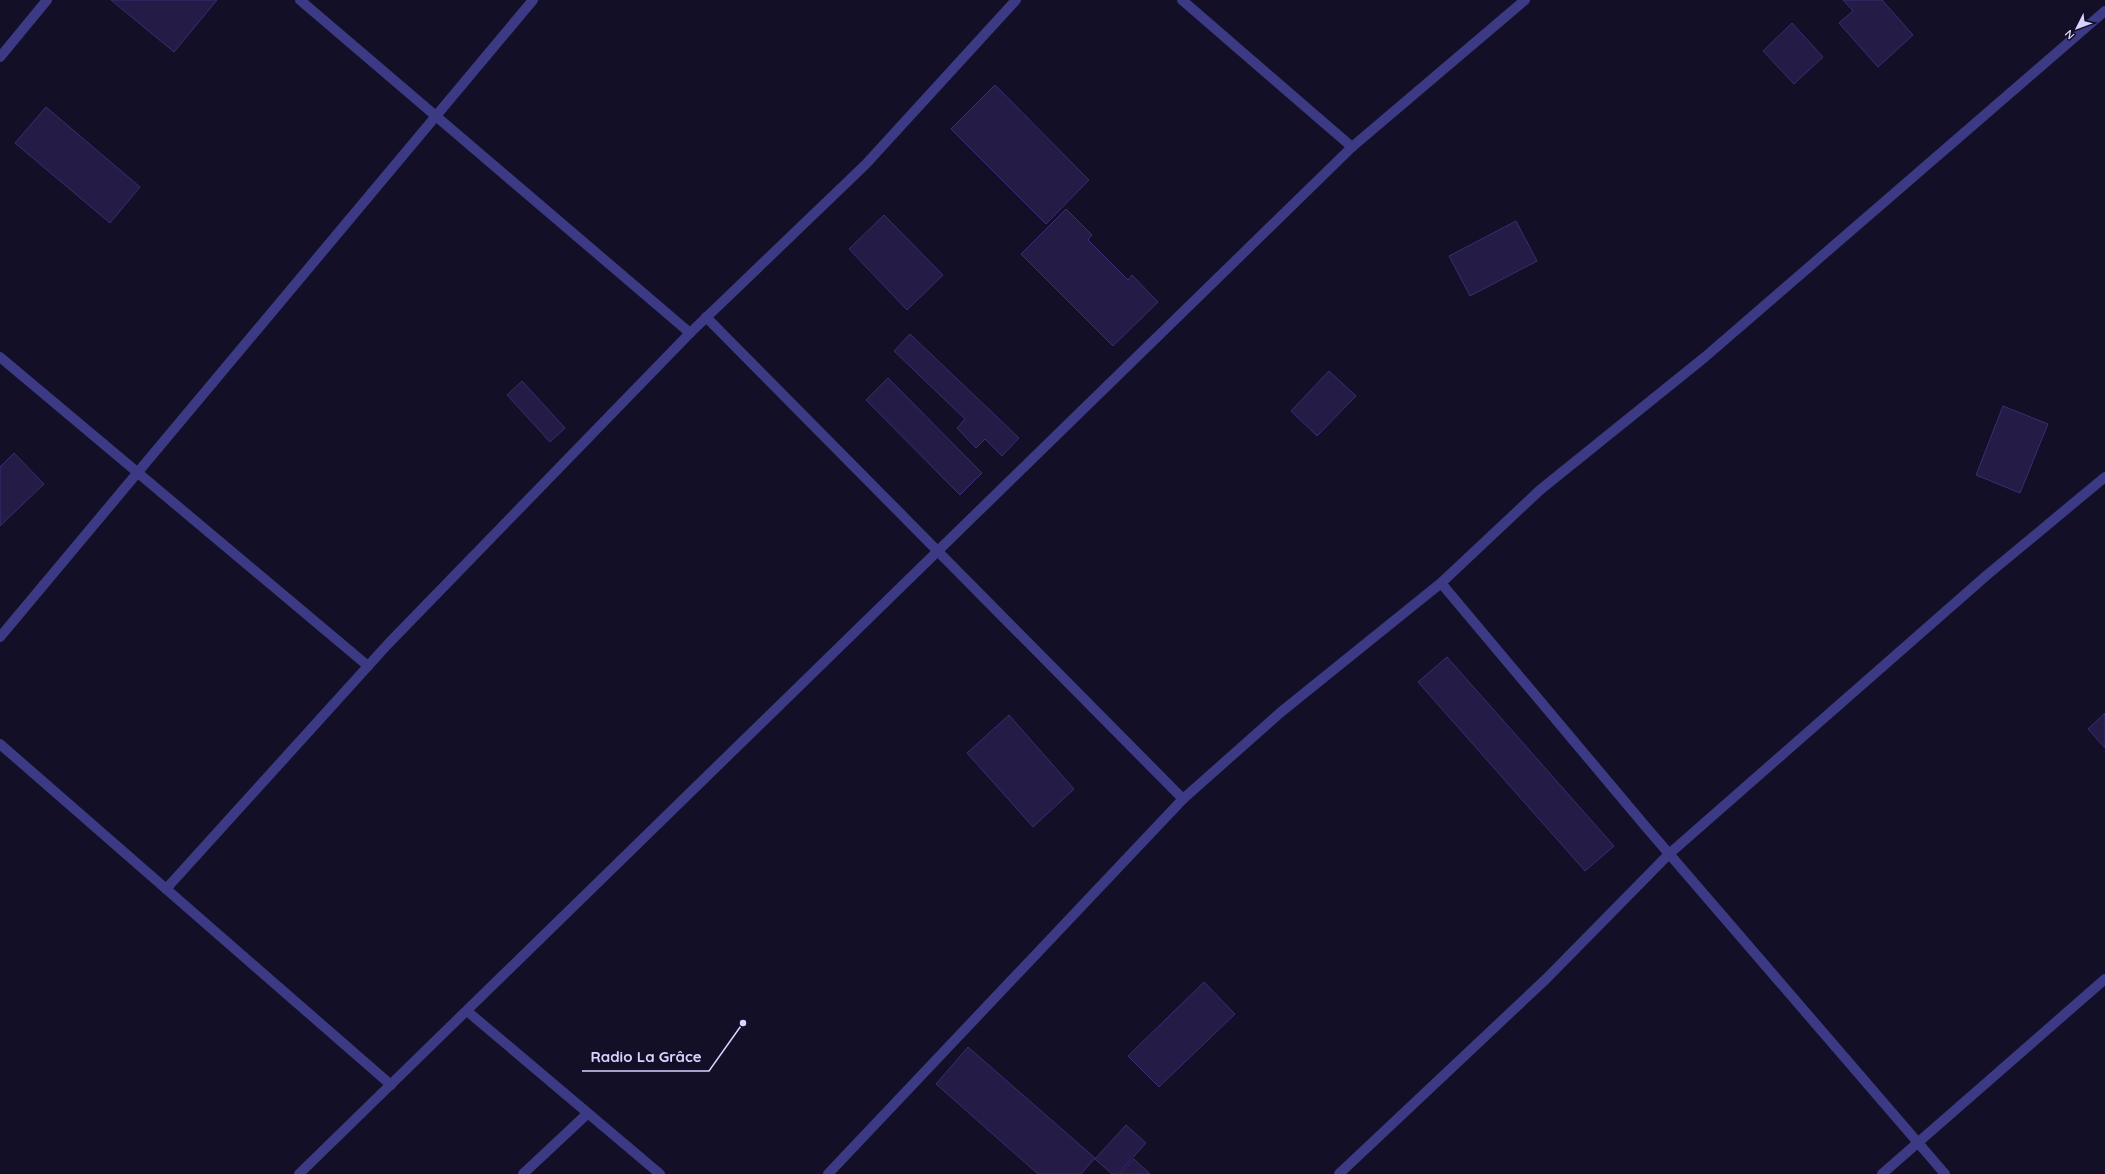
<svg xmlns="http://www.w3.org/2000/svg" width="2105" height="1174" font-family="Quicksand,sans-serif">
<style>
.building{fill:#241b47;stroke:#3b2d73}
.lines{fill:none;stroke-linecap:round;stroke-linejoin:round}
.minor{stroke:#3d3a85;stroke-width:10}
.leader{fill:none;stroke:#d9d4ff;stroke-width:1.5}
.callout-dot{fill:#d9d4ff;stroke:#130f26;stroke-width:1.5}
.callout-label{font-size:15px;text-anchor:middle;font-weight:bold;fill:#d9d4ff;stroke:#130f26;stroke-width:4;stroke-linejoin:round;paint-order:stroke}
</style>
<rect width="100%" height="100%" fill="#130f26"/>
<!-- building -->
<g class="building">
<path d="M111 0H217L174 52Z"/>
<path d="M1843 0H1882L1913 35 1878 67 1839 23 1853 11Z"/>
<path d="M1792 23 1823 57 1794 84 1763 51Z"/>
<path d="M995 85 1089 180 1046 224 951 129Z"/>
<path d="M46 107 140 187 110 223 15 143Z"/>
<path d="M1066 209 1092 235 1088 240 1128 280 1132 275 1158 302 1113 346 1021 254Z"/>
<path d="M884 215 943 275 907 310 849 249Z"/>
<path d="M1516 221 1537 261 1470 296 1449 256Z"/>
<path d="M910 334 1019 438 1002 456 985 439 976 448 957 428 965 419 894 351Z"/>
<path d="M1329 371 1356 396 1317 436 1291 411Z"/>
<path d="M888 378 982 473 960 495 866 400Z"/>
<path d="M522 381 565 428 550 442 507 395Z"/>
<path d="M2003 406 2048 424 2020 493 1976 475Z"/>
<path d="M14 453 44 484 0 526V467Z"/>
<path d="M1447 657 1614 846 1585 871 1418 682Z"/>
<path d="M2105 713V748L2088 729Z"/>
<path d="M1009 715 1074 789 1033 827 967 753Z"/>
<path d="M1204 982 1235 1014 1159 1087 1128 1056Z"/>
<path d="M968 1047 1095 1158 1081 1174H1038L936 1084Z"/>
<path d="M1126 1125 1146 1143 1118 1174H1112L1095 1159Z"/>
<path d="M1134 1159 1150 1174H1120Z"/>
</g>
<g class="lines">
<!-- minor -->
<g class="minor">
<path d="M300 0 690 333"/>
<path d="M1182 0 1352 147"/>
<path d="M0 57 47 0"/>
<path d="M706 317 1183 799"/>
<path d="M0 357 368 666"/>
<path d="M1441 583 1646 827 1945 1174"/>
<path d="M0 637 533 0"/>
<path d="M0 744 391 1085"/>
<path d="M166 889 388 644 690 333 866 164 1016 0"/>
<path d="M467 1011 660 1174"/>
<path d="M299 1174 1352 147 1525 0"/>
<path d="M523 1174 587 1114"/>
<path d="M828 1174 1183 799 1281 712 1441 583 1540 490 1705 357 2105 11"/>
<path d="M1339 1174 1546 979 1669 854 1987 575 2105 477"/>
<path d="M1882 1174 2105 979"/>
</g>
</g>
<!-- callouts -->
<path class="leader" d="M743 1023L709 1071H582"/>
<circle class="callout-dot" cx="743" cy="1023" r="4"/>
<g class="callout-label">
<text x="646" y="1062">Radio La Grâce</text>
</g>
<!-- north arrow -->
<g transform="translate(2077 28) rotate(228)" stroke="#130f26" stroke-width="3" paint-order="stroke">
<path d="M0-3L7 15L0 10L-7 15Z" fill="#d9d4ff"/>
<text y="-6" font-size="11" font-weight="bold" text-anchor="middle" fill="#d9d4ff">N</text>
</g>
</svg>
